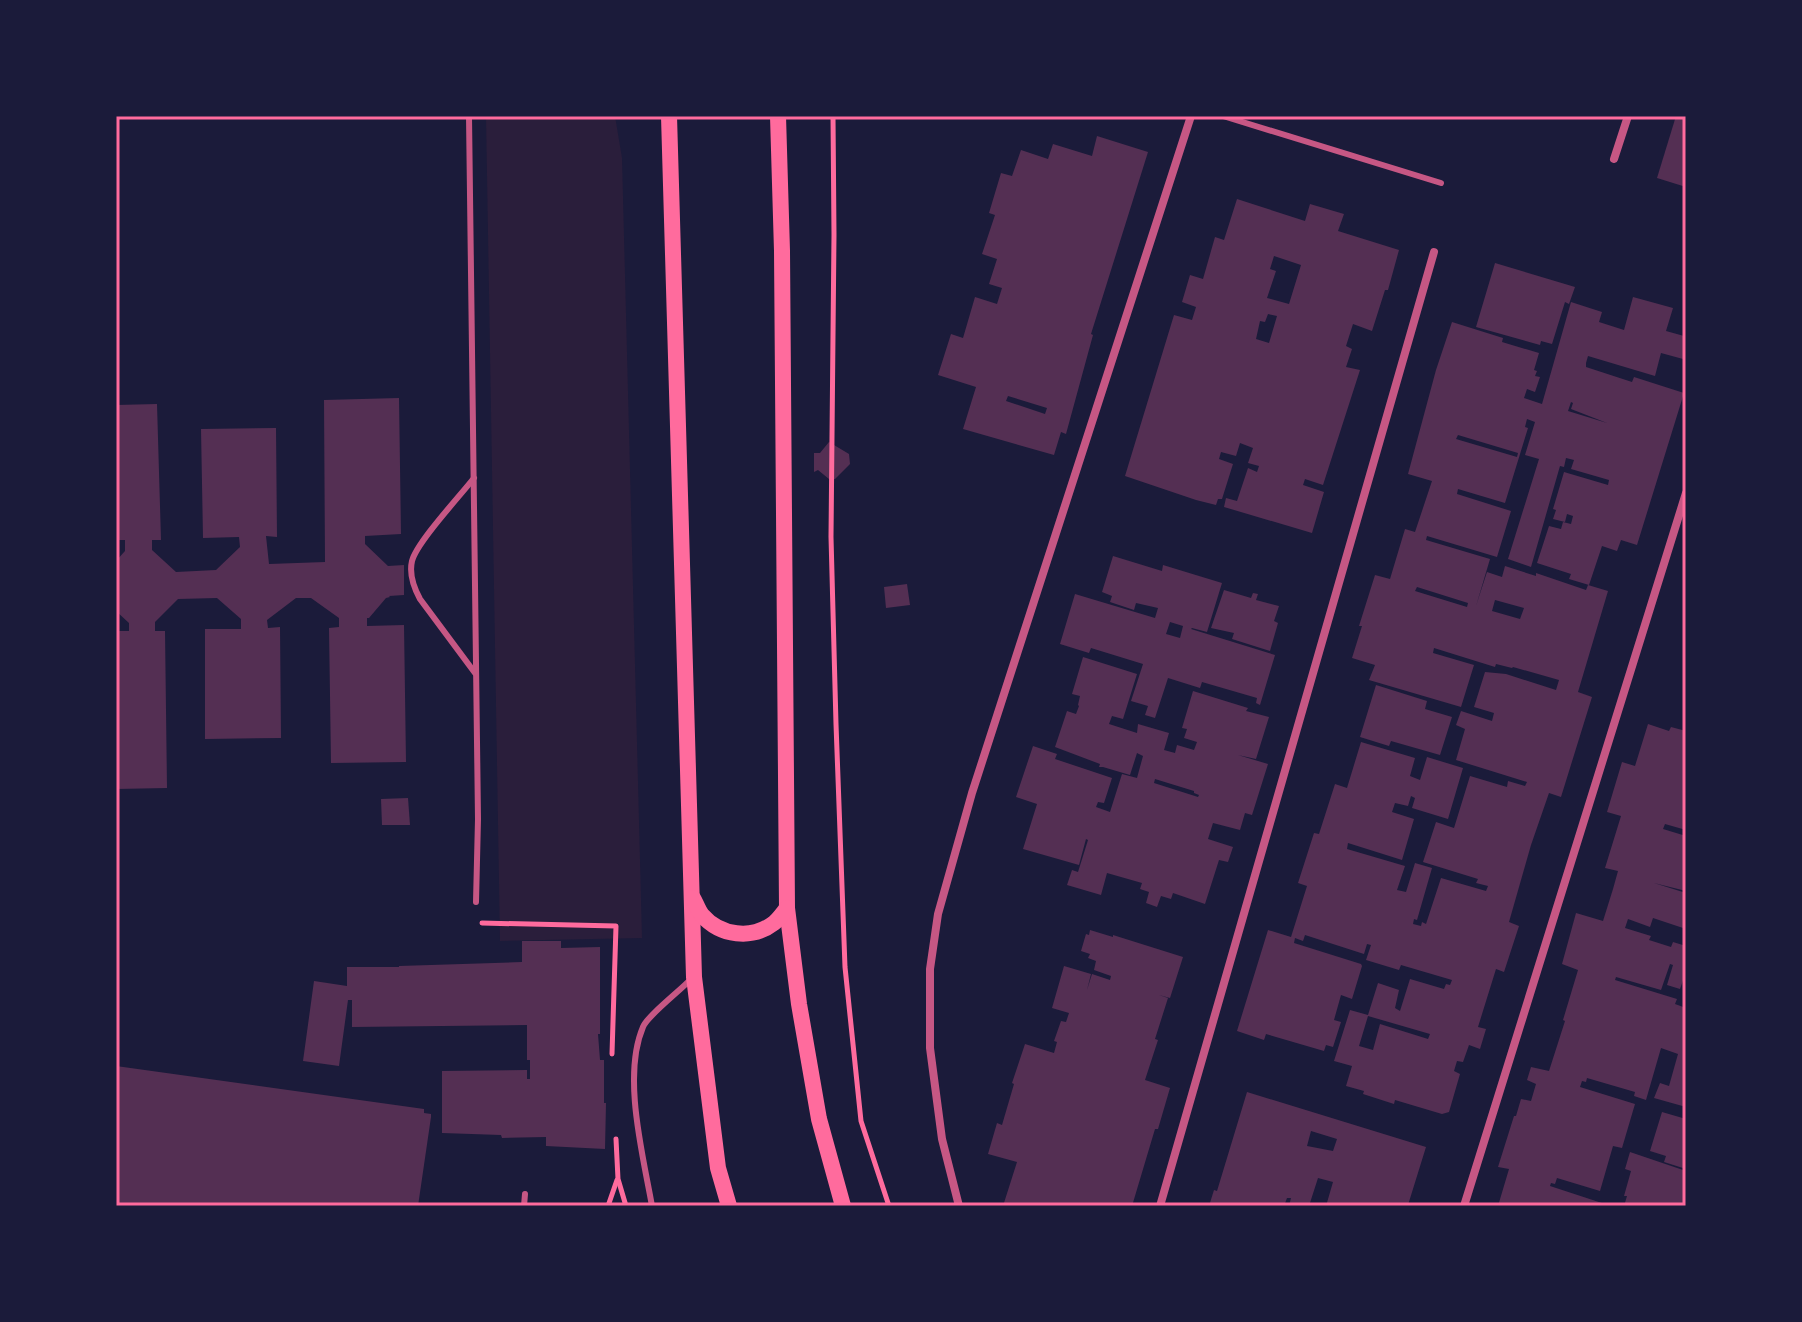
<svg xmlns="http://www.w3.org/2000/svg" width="1802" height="1322" font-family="'Work Sans',sans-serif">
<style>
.green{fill:#2a1e3b}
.building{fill:#542f53;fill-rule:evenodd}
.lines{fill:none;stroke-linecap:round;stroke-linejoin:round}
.path{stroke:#ff6b9d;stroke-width:5}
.service{stroke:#c65784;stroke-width:6}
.minor{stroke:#c65784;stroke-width:8}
.secondary{stroke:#ff6b9d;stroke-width:16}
.neatline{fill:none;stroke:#ff6b9d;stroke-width:3}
</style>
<rect width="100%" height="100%" fill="#1b1b3a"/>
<!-- green -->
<path class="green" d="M486 116H615L622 158 642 938 500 941Z"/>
<!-- building -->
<g class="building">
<path d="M1676 116H1686V187L1657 178Z"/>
<path d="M1097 136 1148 152 1091 334 1093 335 1066 434 1061 432 1054 455 963 429 976 387 938 375 951 334 963 338 975 297 997 304 1002 288 989 284 997 259 982 254 995 215 989 213 1001 173 1012 176 1021 150 1048 159 1053 144 1092 156ZM1008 396 1047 408 1045 414 1006 401Z"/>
<path d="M1237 199 1305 221 1310 204 1344 214 1338 231 1399 250 1388 290H1385L1372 331 1353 324 1346 346 1352 349 1346 367 1360 370 1323 485 1305 479 1303 485 1324 492 1312 533 1224 507 1226 498 1237 501 1248 468 1257 472 1259 466 1248 463 1253 448 1240 443 1236 456 1221 452 1219 459 1233 464 1222 499H1218L1216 505 1196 500 1125 476 1174 315 1192 320 1196 307 1182 302 1190 275 1203 279 1215 237 1224 240ZM1274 256 1301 265 1289 304 1267 298 1276 271 1270 269ZM1268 314 1277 316 1269 343 1256 339 1260 321 1265 322Z"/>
<path d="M1495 263 1575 287 1569 304 1565 302 1552 344 1541 341 1540 345 1476 327Z"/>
<path d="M1633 297 1673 308 1666 331 1684 336 1683 338 1686 339 1683 359 1661 353 1655 376 1588 356 1586 363V367L1632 382 1634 377 1684 393 1637 545 1621 540 1617 551 1602 546 1589 585 1569 579 1571 574 1537 563 1549 526 1561 529 1563 522 1571 524 1573 516 1567 514 1565 522 1553 519 1556 510 1553 509 1564 472 1608 485 1609 480 1571 469 1574 460 1566 458 1564 467 1560 466 1531 567 1508 559 1539 459 1525 455 1535 422 1527 419 1525 427 1528 428 1505 503 1458 489 1457 494 1511 511 1497 557 1427 536 1426 540 1490 559 1476 606 1487 572 1502 577 1505 566 1536 576V573L1586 590 1588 585 1608 591 1578 692 1592 697 1561 797 1549 793 1531 845 1509 922 1519 926 1504 972 1496 969 1478 1027 1486 1029 1480 1049 1469 1045 1463 1062 1457 1061 1454 1071 1460 1074 1449 1112 1442 1114 1395 1100 1394 1104 1363 1094 1364 1091 1346 1086 1352 1066 1334 1061 1350 1010 1368 1015 1378 983 1399 990 1395 1008 1400 1011 1410 979 1444 989 1446 984 1450 985 1452 980 1401 965 1399 970 1366 960 1371 945 1367 944 1364 954 1305 935 1303 941 1295 938 1294 943 1361 964 1362 966 1352 999 1341 995 1334 1020 1341 1022 1333 1047 1326 1045 1324 1051 1266 1034 1264 1040 1237 1031 1268 930 1291 937 1307 886 1298 883 1314 833 1319 834 1335 784 1347 788 1361 742 1415 758 1410 776 1420 780 1427 757 1463 768 1448 819 1412 808 1415 798 1411 796 1408 806 1395 803 1392 812 1414 819 1402 860 1348 843 1347 849 1405 866 1397 890 1406 892 1415 863 1432 868 1417 920 1414 919 1413 924 1421 926 1422 922 1426 924 1441 878 1486 891 1488 886 1476 883 1478 879 1423 862 1436 822 1454 828 1470 776 1507 787 1508 781 1525 786 1527 782 1456 760 1465 729 1456 725 1461 711 1492 721 1494 713 1474 707 1485 672 1506 674 1556 690 1559 680 1513 667 1512 668 1496 664 1495 667 1434 648 1433 653 1474 665 1461 707 1369 680 1375 665 1352 658 1362 626H1359L1375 575 1390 579 1405 529 1415 532 1432 481 1408 474 1436 370 1452 322 1503 338 1502 342 1539 353 1534 370 1537 371 1535 376 1540 377 1535 392 1527 389 1524 398 1542 404 1571 302 1602 312 1599 322 1624 330ZM1571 402 1573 403 1571 409 1607 423 1568 411ZM1458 435 1518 453 1517 457 1456 439ZM1417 587 1468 603 1467 607 1415 591ZM1495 600 1524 608 1520 619 1492 611ZM1368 1016 1430 1034 1428 1039 1380 1024 1373 1050 1359 1046Z"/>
<path d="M399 398 401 534 365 536V544L388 566 404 565V595L389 596 390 597 386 598 369 618H367V626L404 625 406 762 331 763 329 628 339 627V618L311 598H296L267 620 268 628 280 627 281 738 205 739V629H241V619L217 598 178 599 155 622V631H165L167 788 116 789V631H129V623L116 611V561L125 551V540H116V405L157 404 161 540H152V550L176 572 216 570 240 547 239 537 203 538 201 429 276 428 277 537 266 536 269 564 325 562 324 400Z"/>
<path d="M829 442 849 454 850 464 835 479H829L818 470 814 472V453H820Z"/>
<path d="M1113 556 1162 571 1163 565 1222 583 1207 632 1192 628 1191 629 1275 655 1260 705 1256 703 1257 698 1202 682 1200 688 1168 678 1155 718 1145 715 1148 706 1131 701 1143 664 1091 648 1089 653 1060 644 1075 594 1155 618 1158 608 1136 603 1134 610 1110 602 1112 596 1102 592ZM1170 622 1183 626 1180 638 1166 634Z"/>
<path d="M907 584 910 605 886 608 884 587Z"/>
<path d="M1224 590 1251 598 1253 593 1258 594 1256 600 1279 606 1274 621 1278 623 1270 651 1232 639 1234 633 1211 628Z"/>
<path d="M1083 657 1137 674 1123 719 1112 716 1109 724 1137 733 1138 724 1169 733 1164 750 1175 753 1177 745 1194 750 1197 742 1184 738 1187 729 1182 728 1193 691 1248 708 1246 711 1269 717 1256 759 1238 755 1268 764 1252 815 1245 813 1240 830 1213 823 1208 839 1233 847 1228 862 1219 860 1205 904 1173 893 1171 899 1161 896 1157 907 1146 903 1149 892 1140 889 1142 883 1107 873 1101 895 1067 885 1072 870 1078 872 1088 840 1086 839 1079 865 1023 849 1037 804 1016 797 1033 746 1057 754 1055 759 1112 778 1104 803 1098 802 1096 807 1110 812 1122 774 1137 778 1143 756 1137 753 1130 775 1103 767H1099L1100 764 1055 747 1067 711 1076 714 1079 706 1078 705 1080 696 1072 694ZM1155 779 1194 791V793L1199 795 1198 797 1154 783Z"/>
<path d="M1376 685 1427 701 1425 709 1452 717 1440 755 1391 741 1389 746 1360 737Z"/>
<path d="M1648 724 1669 731 1671 727 1686 731V830L1665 824 1663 829 1686 836V891L1654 883 1686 893V922H1684L1683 928 1653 918 1650 927 1628 919 1625 928 1651 936 1649 940 1671 947 1673 942 1686 946V972L1680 989 1667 985 1673 965 1670 964 1661 990 1616 977 1615 980 1677 999 1675 1004 1686 1008V1107L1654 1098 1660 1083 1669 1086 1678 1054 1661 1048 1646 1100 1634 1096 1635 1092 1587 1078 1586 1082 1582 1081 1580 1087 1635 1104 1622 1148 1613 1146 1600 1191 1557 1178 1555 1184 1551 1183 1550 1186 1611 1206H1498L1509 1169 1498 1167 1514 1116H1516L1521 1099 1531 1101 1536 1084 1527 1080 1531 1067 1549 1071 1565 1021 1563 1020 1578 970 1562 964 1576 913 1603 921 1613 889 1618 871 1605 868 1621 816 1607 812 1622 762 1635 766Z"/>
<path d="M408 798 410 825H382L381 799Z"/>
<path d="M1090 930 1113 937V935L1183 957 1170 998 1159 995 1168 998 1155 1039 1158 1040 1145 1080 1170 1088 1158 1129H1155L1132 1206H1003L1017 1162 988 1154 997 1123 1002 1125 1014 1084 1012 1083 1025 1044 1054 1053 1057 1042 1054 1041 1061 1021 1066 1022 1069 1013 1052 1008 1064 966 1091 974 1087 990 1092 974 1110 980 1111 976 1094 970 1096 961 1088 958 1090 954 1081 951 1086 934 1089 935Z"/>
<path d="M522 941H561V948L600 947V1034H598L600 1060H604V1103H606L605 1149 546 1146V1137L502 1138 501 1135 442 1133V1071L527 1070V1079H530V1060H527V1025L352 1027V1000H348L339 1066 303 1061 314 981 347 986V967H399V966L522 962Z"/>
<path d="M116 1066 424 1109V1113L431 1114V1117L418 1206H116Z"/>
<path d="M1247 1092 1426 1147 1408 1205 1326 1206 1333 1182 1318 1178 1309 1206H1289L1291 1198H1287L1284 1206H1209L1214 1190 1217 1191ZM1311 1131 1337 1139 1333 1151 1307 1146Z"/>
<path d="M1662 1112 1686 1119V1169L1664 1162 1666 1156 1650 1151Z"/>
<path d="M1630 1152 1686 1171V1206H1624L1627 1196H1624L1631 1171 1625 1169Z"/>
</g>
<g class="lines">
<!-- path -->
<g class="path">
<path d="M833 116 834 235 831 537 836 724 845 967 861 1121 889 1206"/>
<path d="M482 923 616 926 612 1054"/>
<path d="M616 1139 618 1179 626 1206"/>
<path d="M608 1206 617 1180"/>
</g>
<!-- service -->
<g class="service">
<path d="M469 116 478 819 476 902"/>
<path d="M1223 116 1441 183"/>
<path d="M474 478C460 496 417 542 412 561 409 574 414 588 420 599L475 673"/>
<path d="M524 1206 525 1194"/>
<path d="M652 1206C643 1155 622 1076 643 1027 647 1016 681 990 691 979"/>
</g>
<!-- minor -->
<g class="minor">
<path d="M1614 159 1628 116"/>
<path d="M959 1206 942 1139 930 1048V969L938 914 972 793 1191 116"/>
<path d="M1160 1206 1434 252"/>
<path d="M1464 1206 1686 493"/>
</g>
<!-- secondary -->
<g class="secondary">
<path d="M669 116 694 977 718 1168 729 1206"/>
<path d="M778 116 782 251 787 908 799 1004 819 1119 843 1206"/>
<path d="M693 898C696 903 698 910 702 915 720 936 752 940 774 923 779 919 783 913 787 908"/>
</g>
</g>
<!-- border -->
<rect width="1802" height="1322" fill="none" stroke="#1b1b3a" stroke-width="236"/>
<rect x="118" y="118" width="1566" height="1086" class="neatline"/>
</svg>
